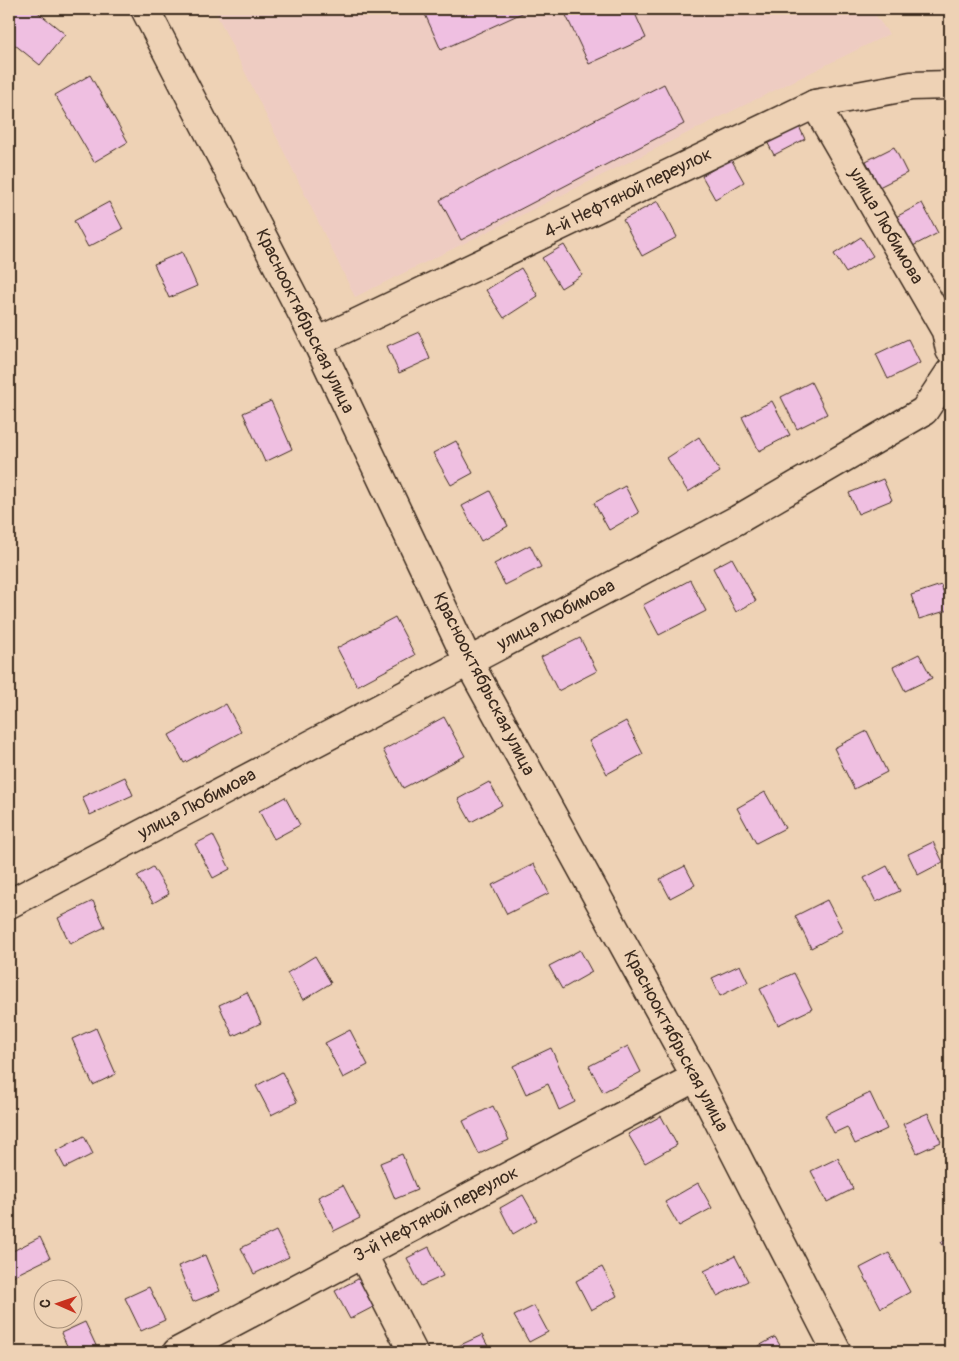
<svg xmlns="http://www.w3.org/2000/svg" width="959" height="1361" font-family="Pangolin,sans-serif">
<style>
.built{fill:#eeccc2}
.building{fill:#efbfe1;stroke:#3b2a1e}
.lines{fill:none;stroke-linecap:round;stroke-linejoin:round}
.minor-casing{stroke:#3b2a1e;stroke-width:31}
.minor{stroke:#eed2b5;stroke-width:28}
.labels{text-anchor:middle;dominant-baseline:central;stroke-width:4.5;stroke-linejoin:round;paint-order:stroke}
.street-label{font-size:18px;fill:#3b2a1e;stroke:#eed2b5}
</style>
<rect width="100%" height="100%" fill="#eed2b5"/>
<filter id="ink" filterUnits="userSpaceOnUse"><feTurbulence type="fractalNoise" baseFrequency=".02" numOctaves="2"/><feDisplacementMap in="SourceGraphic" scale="10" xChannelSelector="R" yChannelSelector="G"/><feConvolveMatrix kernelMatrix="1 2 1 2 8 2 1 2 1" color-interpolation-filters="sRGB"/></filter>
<g filter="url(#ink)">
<!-- built -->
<path class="built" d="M214 9H871L889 34 355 297Z"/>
<!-- building -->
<g class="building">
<path d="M9 9H34L65 34 40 65 9 40Z"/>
<path d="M432 9H531L441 50 424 12Z"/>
<path d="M563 9H633L646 38 589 64Z"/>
<path d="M90 75 128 142 94 162 55 95Z"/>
<path d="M664 84 684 124 461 240 440 200Z"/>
<path d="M795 118 805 139 774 155 763 134Z"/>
<path d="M894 147 907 173 879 187 866 161Z"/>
<path d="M731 159 744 182 715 199 702 176Z"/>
<path d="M658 201 677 237 642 256 623 220Z"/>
<path d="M109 202 123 229 88 247 74 221Z"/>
<path d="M922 203 938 233 909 248 894 218Z"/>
<path d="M861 237 873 256 846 273 834 254Z"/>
<path d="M564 245 582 275 561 288 542 258Z"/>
<path d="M182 252 197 286 169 298 154 264Z"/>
<path d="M521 268 538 296 504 318 486 290Z"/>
<path d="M419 332 430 359 399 373 387 346Z"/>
<path d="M908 339 920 363 888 379 876 354Z"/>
<path d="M811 382 827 414 797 429 781 397Z"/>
<path d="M271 401 292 449 265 462 243 413Z"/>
<path d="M772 401 790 435 759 451 742 417Z"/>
<path d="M699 437 720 472 688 492 667 458Z"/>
<path d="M456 441 473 473 451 485 433 453Z"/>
<path d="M883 479 892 500 858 514 849 493Z"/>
<path d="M625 486 639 513 609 530 594 503Z"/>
<path d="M490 491 508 526 481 541 462 506Z"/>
<path d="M530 545 541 567 505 585 494 564Z"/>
<path d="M732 558 756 601 736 612 713 568Z"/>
<path d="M690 580 706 611 659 635 643 605Z"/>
<path d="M941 585 949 610 919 619 911 595Z"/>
<path d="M395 617 415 655 357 686 337 648Z"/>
<path d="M580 638 597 671 558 691 541 657Z"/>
<path d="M919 654 932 678 905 691 893 667Z"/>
<path d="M226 704 241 732 184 763 169 735Z"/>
<path d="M444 717 465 756 403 788 383 750Z"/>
<path d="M626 721 643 754 607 774 589 741Z"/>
<path d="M867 731 887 772 854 789 834 748Z"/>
<path d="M125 777 133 795 90 815 82 797Z"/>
<path d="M489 782 502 805 471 822 458 799Z"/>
<path d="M765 792 785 828 756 843 737 808Z"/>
<path d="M285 797 300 825 274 839 259 811Z"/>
<path d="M213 835 230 869 213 878 195 844Z"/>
<path d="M933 842 943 862 918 875 908 854Z"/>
<path d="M534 864 549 893 507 914 492 885Z"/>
<path d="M685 866 695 885 670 898 660 879Z"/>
<path d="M887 866 900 891 876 902 864 878Z"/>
<path d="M153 867 169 894 153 903 137 876Z"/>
<path d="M827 900 843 931 811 948 795 916Z"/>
<path d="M93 901 105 927 70 944 58 918Z"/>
<path d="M580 950 592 972 562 989 549 966Z"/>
<path d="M315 956 331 983 303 1000 287 973Z"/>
<path d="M740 965 748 982 720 996 712 978Z"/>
<path d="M794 973 812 1009 778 1025 760 989Z"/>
<path d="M247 992 261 1023 233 1036 219 1005Z"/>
<path d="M96 1028 116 1074 93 1085 72 1039Z"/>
<path d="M350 1030 368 1065 343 1078 325 1043Z"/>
<path d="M628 1046 641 1072 603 1092 589 1066Z"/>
<path d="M551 1048 575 1102 559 1110 548 1084 526 1094 513 1066Z"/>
<path d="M282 1072 297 1102 271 1115 256 1086Z"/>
<path d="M870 1093 887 1129 855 1144 847 1127 834 1133 825 1115Z"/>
<path d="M493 1106 509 1140 479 1154 463 1121Z"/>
<path d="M928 1113 941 1142 917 1153 903 1124Z"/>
<path d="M661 1116 677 1145 645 1163 628 1134Z"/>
<path d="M84 1136 93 1154 65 1168 56 1151Z"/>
<path d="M402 1154 417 1190 395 1199 380 1163Z"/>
<path d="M838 1158 853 1189 827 1202 811 1171Z"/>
<path d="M698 1183 712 1208 679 1226 665 1202Z"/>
<path d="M9 1185 17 1200 9 1205Z"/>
<path d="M343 1185 360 1218 334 1231 318 1197Z"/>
<path d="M523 1195 537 1220 513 1234 500 1208Z"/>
<path d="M276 1231 289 1257 254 1274 241 1248Z"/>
<path d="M950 1236V1256L941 1242Z"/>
<path d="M40 1237 50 1258 11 1277 9 1272V1253Z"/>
<path d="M429 1247 443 1276 421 1286 407 1258Z"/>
<path d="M889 1253 910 1292 881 1308 860 1268Z"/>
<path d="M205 1255 220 1291 193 1302 178 1266Z"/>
<path d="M735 1256 748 1281 717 1296 704 1271Z"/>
<path d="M602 1267 617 1296 591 1310 576 1281Z"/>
<path d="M360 1278 375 1306 350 1319 335 1291Z"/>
<path d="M149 1287 165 1320 141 1331 125 1298Z"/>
<path d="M534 1306 548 1332 529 1342 514 1316Z"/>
<path d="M85 1322 99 1352H70L61 1333Z"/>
<path d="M482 1335 491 1352H459L456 1347Z"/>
<path d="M775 1337 784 1352H748Z"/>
</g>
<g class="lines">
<!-- minor casing -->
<g class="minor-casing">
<g id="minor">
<path d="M145 9 317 342 468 661 696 1077 837 1352"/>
<path d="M815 104 946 331 950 350"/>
<path d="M317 342 815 104 911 86 950 85"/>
<path d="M9 904 737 520 924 411 950 372"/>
<path d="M362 1253 413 1352"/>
<path d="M177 1352 696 1077"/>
</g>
</g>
<!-- minor -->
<use href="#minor" class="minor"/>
</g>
</g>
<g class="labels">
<!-- street labels -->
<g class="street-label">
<text transform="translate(628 193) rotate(-26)">4-й Нефтяной переулок</text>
<text transform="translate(886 226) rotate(60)">улица Любимова</text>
<text transform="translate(305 321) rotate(64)">Краснооктябрьская улица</text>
<text transform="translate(556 615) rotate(-28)">улица Любимова</text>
<text transform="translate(484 684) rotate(63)">Краснооктябрьская улица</text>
<text transform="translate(197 804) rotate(-28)">улица Любимова</text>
<text transform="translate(676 1041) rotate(62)">Краснооктябрьская улица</text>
<text transform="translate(436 1214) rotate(-28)">3-й Нефтяной переулок</text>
</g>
</g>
<!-- margin -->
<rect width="959" height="1361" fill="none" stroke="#eed2b5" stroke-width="30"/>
<rect x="15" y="15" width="929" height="1331" fill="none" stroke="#3b2a1e" stroke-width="2" filter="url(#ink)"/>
<!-- north arrow -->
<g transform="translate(58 1304) rotate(272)"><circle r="24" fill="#eed2b5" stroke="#a68f79"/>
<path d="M0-4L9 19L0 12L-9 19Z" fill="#c8321e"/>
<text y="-8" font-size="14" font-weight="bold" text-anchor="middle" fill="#3b2a1e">С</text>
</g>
</svg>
